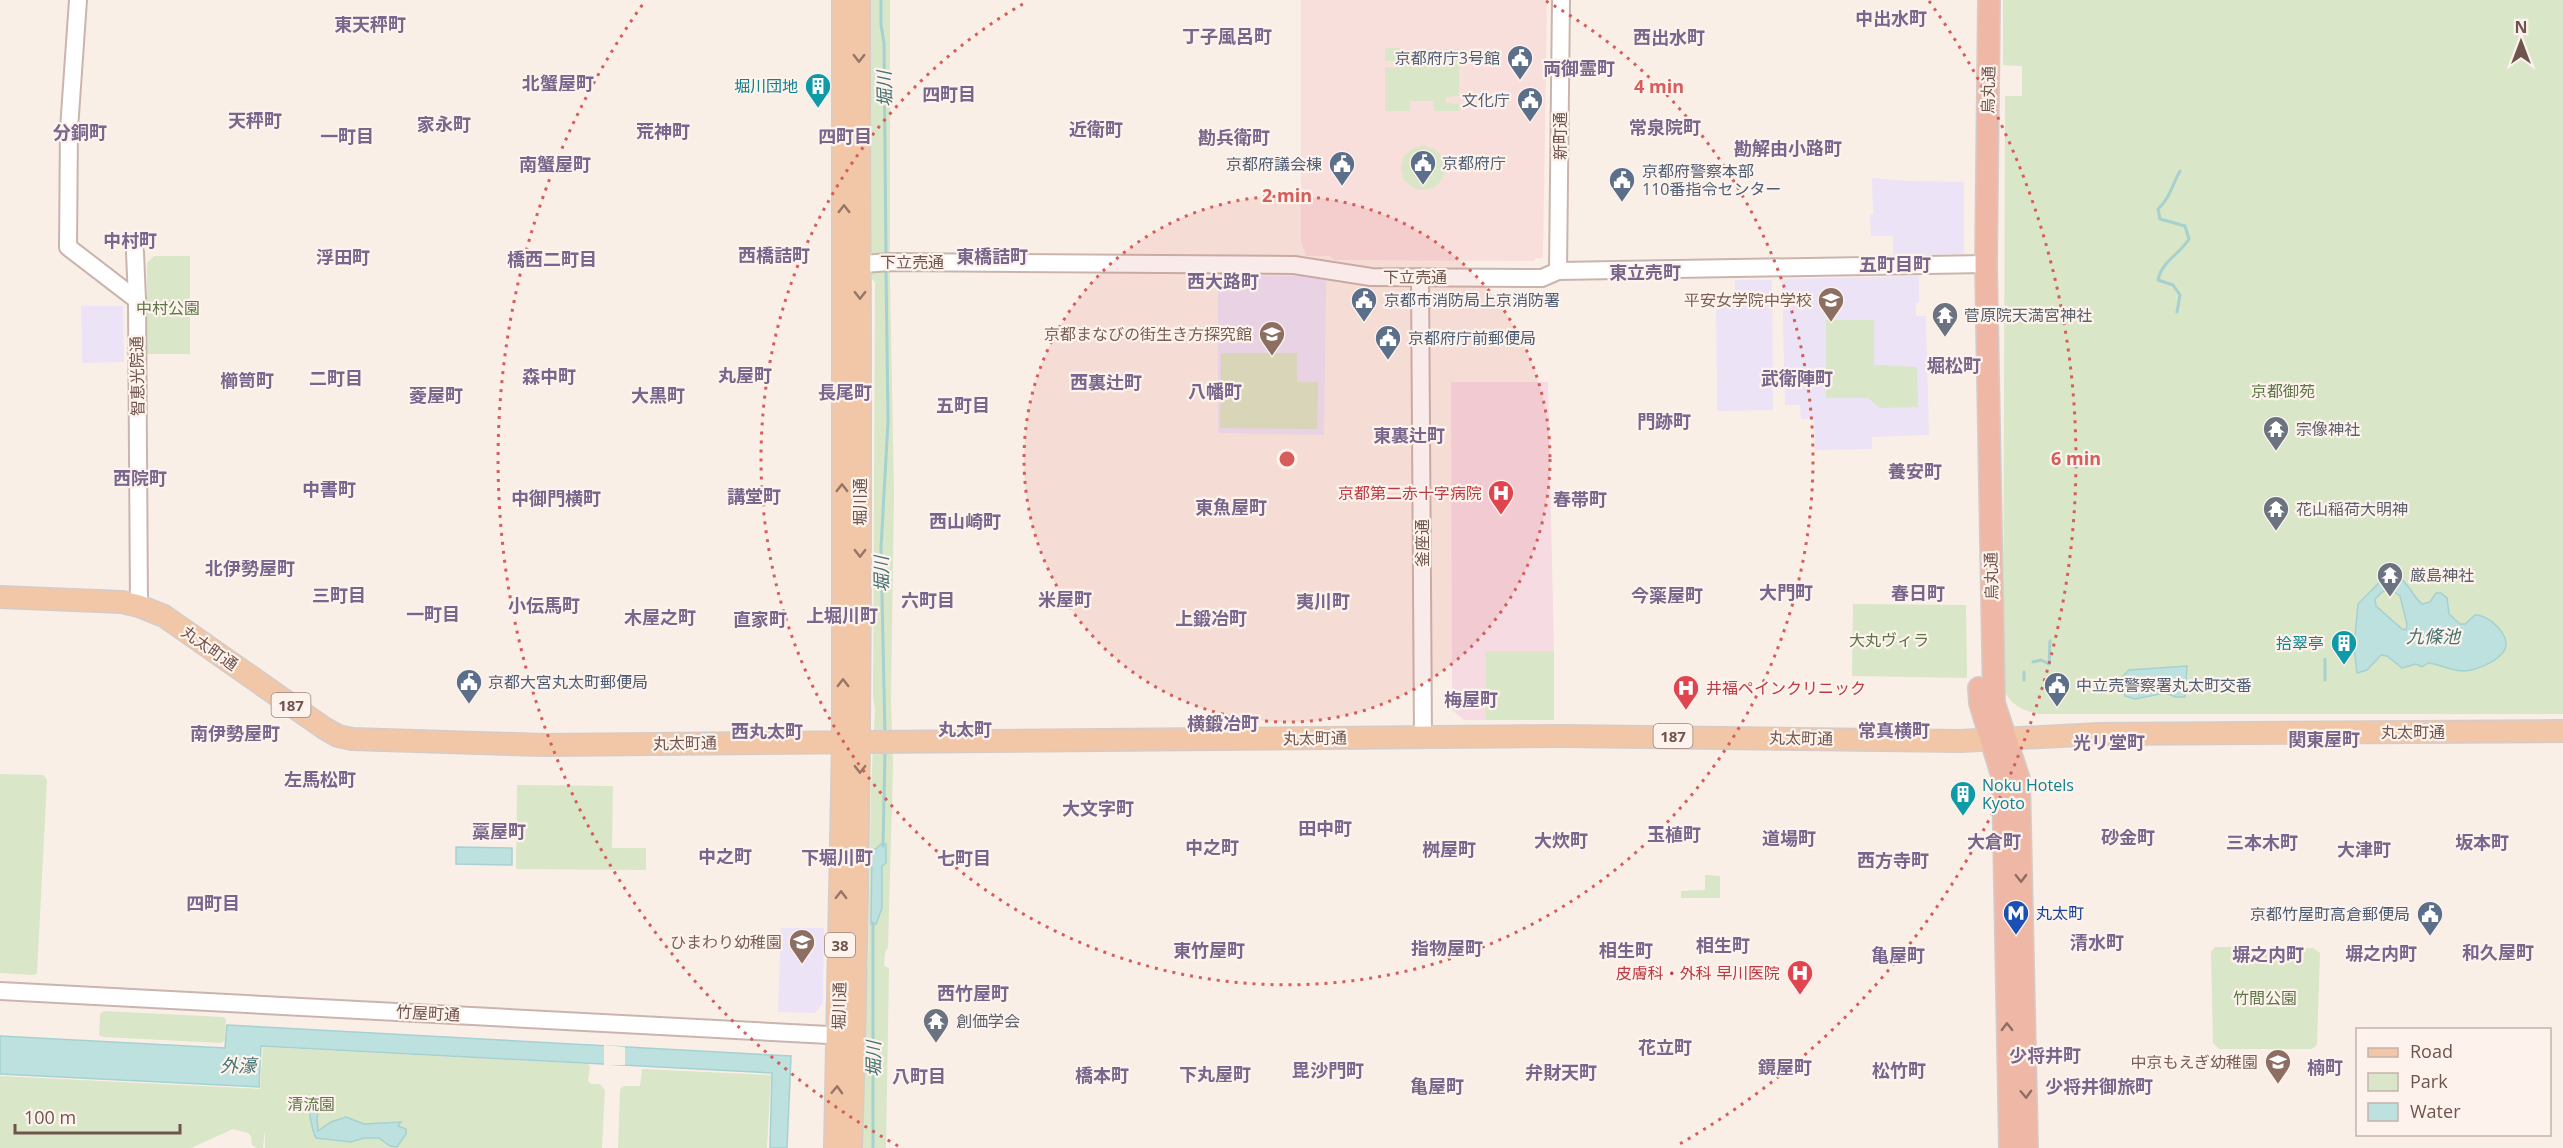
<svg xmlns="http://www.w3.org/2000/svg" width="2563" height="1148" font-family="'Open Sans','Noto Sans JP',sans-serif">
<style>
.commercial{fill:#f9dfdc}
.education{fill:#ece3f6}
.medical{fill:#f6dbe3}
.green{fill:#d9e6c7}
.water{fill:#bde1df;stroke:#a5d1d0;stroke-width:1.5;fill-rule:evenodd}
.pier{fill:#faefe7}
.lines{fill:none;stroke-linecap:round;stroke-linejoin:round}
.stream{stroke:#a5d1d0;stroke-width:3}
.tertiary-casing{stroke:#cab5ae;stroke-width:20}
.primary-casing{stroke:#d4ccca;stroke-width:24}
.trunk-casing{stroke:#d4ccca;stroke-width:24}
.tertiary{stroke:#fff;stroke-width:16}
.primary{stroke:#f1c7a7;stroke-width:21}
.trunk{stroke:#efb8a6;stroke-width:21}
.oneway{stroke:#977669}
.oneway2{stroke:#906d64}
.ring{fill:none;stroke:#d55e5a;stroke-width:3;stroke-dasharray:3 6}
.labels{text-anchor:middle;dominant-baseline:central;stroke-width:4.5;stroke-linejoin:round;paint-order:stroke}
.shield{fill:#fdf3ec;stroke:#9a847d;stroke-width:1.5}
.shield-label{font-size:15px;font-weight:bold;fill:#70544e}
.service-label{font-size:16px;fill:#4e5e75;stroke:#fdf3ec;text-anchor:start}
.culture-label{font-size:16px;fill:#0d838f;stroke:#fdf3ec;text-anchor:end}
.street-label{font-size:16px;fill:#70544e;stroke:#fdf3ec}
.education-label{font-size:16px;fill:#785e54;stroke:#fdf3ec;text-anchor:end}
.park-label{font-size:16px;fill:#5e7548;stroke:#fdf3ec}
.worship-label{font-size:16px;fill:#5b616d;stroke:#fdf3ec;text-anchor:start}
.health-label{font-size:16px;fill:#be3a42;stroke:#fdf3ec;text-anchor:end}
.transit-label{font-size:16px;fill:#164399;stroke:#fdf3ec;text-anchor:start}
.neighbourhood-label{font-size:18px;font-weight:bold;fill:#78668c;stroke:#fdf3ec}
.water-label{font-size:18px;font-style:italic;fill:#447372;stroke:#fdf3ec}
.centre{fill:#d55e5a;stroke:#fdf3ec;stroke-width:3}
.ring-label{font-size:18px;text-anchor:middle;font-weight:bold;fill:#d55e5a;stroke:#fdf3ec;stroke-width:4.5;stroke-linejoin:round;paint-order:stroke}
</style>
<rect width="100%" height="100%" fill="#faefe7"/>
<!-- commercial -->
<path class="commercial" d="M1301 0H1547L1543 258H1535V261L1334 260 1330 256H1306L1301 241Z"/>
<!-- education -->
<g class="education">
<path d="M1872 178 1908 181 1964 182V254L1893 255V236H1871L1870 215 1873 214Z"/>
<path d="M1218 275 1301 276 1326 280 1324 435 1218 433Z"/>
<path d="M1919 276V303H1916V316H1926L1929 435 1872 437V449L1815 450 1814 419H1801L1800 405H1785L1782 279Z"/>
<path d="M1735 280H1772L1773 410 1717 411 1716 300H1735Z"/>
<path d="M81 306H123L124 362 82 363Z"/>
<path d="M781 928H824L823 1003 815 1013 778 1012Z"/>
</g>
<!-- medical -->
<path class="medical" d="M1451 382H1548L1554 651H1486V720H1464L1452 710Z"/>
<!-- green -->
<g class="green">
<path d="M871 0H890V279L894 492 891 700 893 767 888 947 885 953 884 966 889 968 886 1148H860L864 970 868 968 871 787 875 710 873 697 875 282 872 279Z"/>
<path d="M2003 0H2563V714H2039C2021 710 2008 704 2003 685L2005 96H2022V66L2003 65Z"/>
<path d="M1385 48H1400V57H1412L1413 49H1431L1432 57H1443V49H1459V96L1446 97V103L1459 104V111H1434L1433 101H1410V111H1385V67L1396 68 1397 61H1385Z"/>
<circle cx="1423" cy="168" r="22"/>
<path d="M154 256H190V354H147V263Z"/>
<path d="M1826 320H1874V369L1875 365 1917 367 1918 407 1880 408 1868 398H1826Z"/>
<path d="M1221 353H1297V382H1318L1317 429 1220 428Z"/>
<path d="M1853 604 1966 605 1967 678 1852 676Z"/>
<rect x="1486" y="651" width="68" height="69"/>
<path d="M0 774 43 775 47 780 37 973 34 975 0 973Z"/>
<path d="M517 785 613 786 612 848H646V870L516 869Z"/>
<path d="M1705 875 1720 876V898H1681V891L1705 890Z"/>
<path d="M2215 947 2313 948 2320 953 2317 1045 2312 1049H2219L2213 1043 2211 952Z"/>
<path d="M104 1011 223 1017 226 1019 225 1040 221 1043 103 1037 99 1035 100 1014Z"/>
<path d="M263 1047 588 1064 590 1066 588 1081 591 1084H600L605 1090 602 1148H265V1130L263 1148H257L252 1145 251 1136 248 1133 233 1129 191 1148H0V1076L260 1089Z"/>
<path d="M642 1069 771 1075 767 1148H618L620 1089 624 1086H640Z"/>
</g>
<!-- water -->
<g class="water">
<path d="M2390 576C2406 575 2411 595 2422 604L2430 602 2436 593H2441L2447 598 2449 614 2460 624H2465L2475 615C2488 614 2511 635 2505 649 2500 661 2476 670 2465 671 2452 672 2441 664 2428 663L2422 667 2416 664 2402 668 2387 656 2381 655 2367 670 2357 673 2354 647 2358 604 2383 579ZM2390 589 2400 596 2407 624 2406 630 2402 629 2376 606 2375 599 2382 592Z"/>
<path d="M2187 666 2185 697H2176L2165 693 2135 699 2125 696 2122 689V677L2129 670Z"/>
<path d="M881 844H886V863L882 866V908L876 924H871L872 849H876Z"/>
<path d="M456 847 512 848V865L456 864Z"/>
<path d="M227 1025 791 1056 787 1148H770L772 1073 261 1046 259 1087 0 1074V1036L225 1048Z"/>
<path d="M306 1096 320 1105 317 1117 318 1131 331 1122 346 1117 364 1124 401 1122 398 1126 406 1129V1134L397 1147 390 1146 379 1138H364L351 1142 316 1138C311 1131 311 1111 305 1099Z"/>
</g>
<!-- pier -->
<path class="pier" d="M604 1045 625 1047V1065H604Z"/>
<g class="lines">
<!-- stream -->
<g class="stream">
<path d="M881 0V25L884 43 886 256"/>
<path d="M2177 312 2180 295 2173 285 2158 280C2162 261 2179 255 2189 239L2185 226 2160 219 2158 209C2170 198 2172 185 2180 171"/>
<path d="M2033 662 2041 660 2049 664 2050 641"/>
<path d="M2024 672V680"/>
<path d="M2325 680V659"/>
<path d="M885 735 881 548 888 422 886 268"/>
<path d="M883 846 885 751"/>
<path d="M873 1148V923"/>
</g>
<!-- tertiary casing -->
<g class="tertiary-casing">
<g id="tertiary">
<path d="M78 0 69 129 68 247 137 300 139 606"/>
<path d="M135 252 137 300"/>
<path d="M850 265 890 262 1294 265 1371 277 1542 278 1558 271 1986 264"/>
<path d="M1558 271 1561 0"/>
<path d="M1420 277 1423 737"/>
<path d="M0 991 848 1036"/>
</g>
</g>
<!-- primary casing -->
<g class="primary-casing">
<g id="primary">
<path d="M0 597 122 602 139 606 164 616 324 728 338 736 352 739 544 745 1564 736 1960 741 2100 734 2563 731"/>
<path d="M835 1148 843 741V0"/>
<path d="M851 1148C863 765 860 383 859 0"/>
</g>
</g>
<!-- trunk casing -->
<g class="trunk-casing">
<g id="trunk">
<path d="M1989 0 1986 264 1994 703 2019 779 2027 1148"/>
<path d="M1979 688 1980 703 2003 779 2010 1148"/>
</g>
</g>
<!-- tertiary -->
<use href="#tertiary" class="tertiary"/>
<!-- primary -->
<use href="#primary" class="primary"/>
<!-- trunk -->
<use href="#trunk" class="trunk"/>
</g>
<!-- one-way arrows -->
<defs><path id="oneway-chevron" d="M-2-3.5L2.5 0L-2 3.5" fill="none" stroke-width="1.6" stroke-linecap="round" stroke-linejoin="round" transform="scale(1.5)"/></defs>
<g class="oneway">
<use href="#oneway-chevron" transform="translate(859 58) rotate(90)"/>
<use href="#oneway-chevron" transform="translate(844 209) rotate(-90)"/>
<use href="#oneway-chevron" transform="translate(860 295) rotate(90)"/>
<use href="#oneway-chevron" transform="translate(842 488) rotate(-90)"/>
<use href="#oneway-chevron" transform="translate(860 553) rotate(90)"/>
<use href="#oneway-chevron" transform="translate(843 683) rotate(-90)"/>
<use href="#oneway-chevron" transform="translate(860 769) rotate(90)"/>
<use href="#oneway-chevron" transform="translate(841 895) rotate(-89)"/>
<use href="#oneway-chevron" transform="translate(837 1090) rotate(-88)"/>
</g>
<g class="oneway2">
<use href="#oneway-chevron" transform="translate(2021 878) rotate(89)"/>
<use href="#oneway-chevron" transform="translate(2007 1027) rotate(-91)"/>
<use href="#oneway-chevron" transform="translate(2026 1094) rotate(88)"/>
</g>
<!-- distance rings -->
<circle cx="1287" cy="459" r="263" fill="#d55e5a" fill-opacity=".12"/>
<g class="ring">
<circle cx="1287" cy="459" r="263"/>
<path d="M1546 1A526 526 0 1 1 1028 1"/>
<path d="M898 1146A789 789 0 0 1 645 1M1929 1A789 789 0 0 1 1676 1146"/>
</g>
<!-- icons -->
<defs>
<g id="civic-pin" transform="scale(1.35)"><path d="M0 17L-7.5 6A9.5 9.5 0 1 1 7.5 6Z" fill="#5c6f8a" stroke="#fdf3ec"/><path d="M-.6-6.5H3V-4.5H.6V-3L4-1V1h2V6H-6V1h2V-1L-.6-3ZM-1.2 2.5V6h2.4V2.5Z" fill="#fff"/></g>
<g id="building-pin" transform="scale(1.35)"><path d="M0 17L-7.5 6A9.5 9.5 0 1 1 7.5 6Z" fill="#0f9aa8" stroke="#fdf3ec"/><path d="M-4-6H4V6H1V3H-1V6H-4ZM-2.5-4.3h1.7v1.8h-1.7ZM.8-4.3h1.7v1.8H.8ZM-2.5-1h1.7V.8h-1.7ZM.8-1h1.7V.8H.8Z" fill="#fff"/></g>
<g id="school-pin" transform="scale(1.35)"><path d="M0 17L-7.5 6A9.5 9.5 0 1 1 7.5 6Z" fill="#8d6e63" stroke="#fdf3ec"/><path d="M0-5L7-2L0 1L-7-2ZM-4 1L0 2.5L4 1V4Q0 6-4 4Z" fill="#fff"/></g>
<g id="temple-pin" transform="scale(1.35)"><path d="M0 17L-7.5 6A9.5 9.5 0 1 1 7.5 6Z" fill="#6b7280" stroke="#fdf3ec"/><path d="M0-6L5-2H3V0L6.5 2.5H4V6H1.5V3h-3V6H-4V2.5H-6.5L-3 0V-2H-5Z" fill="#fff"/></g>
<g id="hospital-pin" transform="scale(1.35)"><path d="M0 17L-7.5 6A9.5 9.5 0 1 1 7.5 6Z" fill="#e0444e" stroke="#fdf3ec"/><path d="M-5-5h3v3.5h4V-5h3V5h-3V1.5h-4V5h-3Z" fill="#fff"/></g>
<g id="metro-pin" transform="scale(1.35)"><path d="M0 17L-7.5 6A9.5 9.5 0 1 1 7.5 6Z" fill="#1a4fb4" stroke="#fdf3ec"/><path d="M-5.5 5V-5H-3L0 0L3-5H5.5V5H3V-.5L0 4L-3-.5V5Z" fill="#fff"/></g>
</defs>
<g fill-rule="evenodd">
<use href="#civic-pin" x="1520" y="58"/>
<use href="#building-pin" x="818" y="86"/>
<use href="#civic-pin" x="1530" y="100"/>
<use href="#civic-pin" x="1423" y="163"/>
<use href="#civic-pin" x="1342" y="164"/>
<use href="#civic-pin" x="1622" y="180"/>
<use href="#civic-pin" x="1364" y="300"/>
<use href="#school-pin" x="1831" y="300"/>
<use href="#temple-pin" x="1945" y="315"/>
<use href="#school-pin" x="1272" y="334"/>
<use href="#civic-pin" x="1388" y="338"/>
<use href="#temple-pin" x="2276" y="429"/>
<use href="#hospital-pin" x="1501" y="493"/>
<use href="#temple-pin" x="2276" y="509"/>
<use href="#temple-pin" x="2390" y="575"/>
<use href="#building-pin" x="2344" y="643"/>
<use href="#civic-pin" x="469" y="682"/>
<use href="#civic-pin" x="2057" y="685"/>
<use href="#hospital-pin" x="1686" y="688"/>
<use href="#building-pin" x="1963" y="794"/>
<use href="#metro-pin" x="2016" y="913"/>
<use href="#civic-pin" x="2430" y="914"/>
<use href="#school-pin" x="802" y="942"/>
<use href="#hospital-pin" x="1800" y="973"/>
<use href="#temple-pin" x="936" y="1021"/>
<use href="#school-pin" x="2278" y="1062"/>
</g>
<g class="labels">
<!-- shield labels -->
<g class="shield">
<rect x="271.5" y="693" width="39" height="24" rx="4.5"/>
<rect x="1653.5" y="724" width="39" height="24" rx="4.5"/>
<rect x="825" y="933" width="30" height="24" rx="4.5"/>
</g>
<g class="shield-label">
<text x="291" y="705">187</text>
<text x="1673" y="736">187</text>
<text x="840" y="945">38</text>
</g>
<!-- service labels -->
<g class="service-label">
<text x="1500" y="58" text-anchor="end">京都府庁3号館</text>
<text x="1510" y="100" text-anchor="end">文化庁</text>
<text x="1442" y="163">京都府庁</text>
<text x="1322" y="164" text-anchor="end">京都府議会棟</text>
<text x="1642" y="171">京都府警察本部<tspan x="1642" dy="18">110番指令センター</tspan></text>
<text x="1384" y="300">京都市消防局上京消防署</text>
<text x="1408" y="338">京都府庁前郵便局</text>
<text x="488" y="682">京都大宮丸太町郵便局</text>
<text x="2076" y="685">中立売警察署丸太町交番</text>
<text x="2410" y="914" text-anchor="end">京都竹屋町高倉郵便局</text>
</g>
<!-- culture labels -->
<g class="culture-label">
<text x="798" y="86">堀川団地</text>
<text x="2324" y="643">拾翠亭</text>
<text x="1982" y="785" text-anchor="start">Noku Hotels<tspan x="1982" dy="18">Kyoto</tspan></text>
</g>
<!-- street labels -->
<g class="street-label">
<text transform="translate(1988 90) rotate(-89)">烏丸通</text>
<text transform="translate(1560 136) rotate(-90)">新町通</text>
<text x="912" y="262">下立売通</text>
<text x="1415" y="277">下立売通</text>
<text transform="translate(137 376) rotate(-91)">智恵光院通</text>
<text transform="translate(860 502) rotate(-90)">堀川通</text>
<text transform="translate(1422 543) rotate(-90)">釜座通</text>
<text transform="translate(1991 576) rotate(-91)">烏丸通</text>
<text transform="translate(210 648) rotate(35)">丸太町通</text>
<text x="2413" y="732">丸太町通</text>
<text transform="translate(1315 738) rotate(-1)">丸太町通</text>
<text transform="translate(1801 738) rotate(1)">丸太町通</text>
<text transform="translate(685 743) rotate(-1)">丸太町通</text>
<text transform="translate(839 1006) rotate(-89)">堀川通</text>
<text transform="translate(428 1013) rotate(3)">竹屋町通</text>
</g>
<!-- education labels -->
<g class="education-label">
<text x="1812" y="300">平安女学院中学校</text>
<text x="1252" y="334">京都まなびの街生き方探究館</text>
<text x="782" y="942">ひまわり幼稚園</text>
<text x="2258" y="1062">中京もえぎ幼稚園</text>
</g>
<!-- park labels -->
<g class="park-label">
<text x="168" y="308">中村公園</text>
<text x="2283" y="391">京都御苑</text>
<text x="1889" y="640">大丸ヴィラ</text>
<text x="2265" y="998">竹間公園</text>
<text x="311" y="1104">清流園</text>
</g>
<!-- worship labels -->
<g class="worship-label">
<text x="1964" y="315">菅原院天満宮神社</text>
<text x="2296" y="429">宗像神社</text>
<text x="2296" y="509">花山稲荷大明神</text>
<text x="2410" y="575">厳島神社</text>
<text x="956" y="1021">創価学会</text>
</g>
<!-- health labels -->
<g class="health-label">
<text x="1482" y="493">京都第二赤十字病院</text>
<text x="1706" y="688" text-anchor="start">井福ペインクリニック</text>
<text x="1780" y="973">皮膚科・外科 早川医院</text>
</g>
<!-- transit labels -->
<g class="transit-label">
<text x="2036" y="913">丸太町</text>
</g>
<!-- neighbourhood labels -->
<g class="neighbourhood-label">
<text x="1891" y="18">中出水町</text>
<text x="370" y="24">東天秤町</text>
<text x="1227" y="36">丁子風呂町</text>
<text x="1669" y="37">西出水町</text>
<text x="1579" y="68">両御霊町</text>
<text x="558" y="83">北蟹屋町</text>
<text x="949" y="94">四町目</text>
<text x="255" y="120">天秤町</text>
<text x="444" y="124">家永町</text>
<text x="1665" y="127">常泉院町</text>
<text x="1096" y="129">近衛町</text>
<text x="663" y="131">荒神町</text>
<text x="80" y="132">分銅町</text>
<text x="347" y="136">一町目</text>
<text x="845" y="136">四町目</text>
<text x="1234" y="137">勘兵衛町</text>
<text x="1788" y="148">勘解由小路町</text>
<text x="555" y="164">南蟹屋町</text>
<text x="130" y="240">中村町</text>
<text x="774" y="255">西橋詰町</text>
<text x="992" y="256">東橋詰町</text>
<text x="343" y="257">浮田町</text>
<text x="552" y="259">橋西二町目</text>
<text x="1895" y="264">五町目町</text>
<text x="1645" y="272">東立売町</text>
<text x="1223" y="281">西大路町</text>
<text x="1954" y="365">堀松町</text>
<text x="745" y="375">丸屋町</text>
<text x="549" y="376">森中町</text>
<text x="336" y="378">二町目</text>
<text x="1797" y="378">武衛陣町</text>
<text x="247" y="380">櫛笥町</text>
<text x="1106" y="382">西裏辻町</text>
<text x="1215" y="391">八幡町</text>
<text x="845" y="392">長尾町</text>
<text x="436" y="395">菱屋町</text>
<text x="658" y="395">大黒町</text>
<text x="963" y="405">五町目</text>
<text x="1664" y="421">門跡町</text>
<text x="1409" y="435">東裏辻町</text>
<text x="1915" y="471">養安町</text>
<text x="140" y="478">西院町</text>
<text x="329" y="489">中書町</text>
<text x="754" y="496">講堂町</text>
<text x="556" y="498">中御門横町</text>
<text x="1580" y="499">春帯町</text>
<text x="1231" y="507">東魚屋町</text>
<text x="965" y="521">西山崎町</text>
<text x="250" y="568">北伊勢屋町</text>
<text x="1786" y="592">大門町</text>
<text x="1918" y="593">春日町</text>
<text x="339" y="595">三町目</text>
<text x="1667" y="595">今薬屋町</text>
<text x="1065" y="599">米屋町</text>
<text x="928" y="600">六町目</text>
<text x="1323" y="601">夷川町</text>
<text x="544" y="605">小伝馬町</text>
<text x="433" y="614">一町目</text>
<text x="842" y="615">上堀川町</text>
<text x="660" y="617">木屋之町</text>
<text x="1211" y="618">上鍛冶町</text>
<text x="760" y="619">直家町</text>
<text x="1471" y="699">梅屋町</text>
<text x="1223" y="723">横鍛冶町</text>
<text x="965" y="729">丸太町</text>
<text x="1894" y="730">常真横町</text>
<text x="767" y="731">西丸太町</text>
<text x="235" y="733">南伊勢屋町</text>
<text x="2324" y="739">関東屋町</text>
<text x="2109" y="742">光リ堂町</text>
<text x="320" y="779">左馬松町</text>
<text x="1098" y="808">大文字町</text>
<text x="1325" y="828">田中町</text>
<text x="499" y="831">藁屋町</text>
<text x="1674" y="834">玉植町</text>
<text x="2128" y="837">砂金町</text>
<text x="1789" y="838">道場町</text>
<text x="1561" y="840">大炊町</text>
<text x="1994" y="841">大倉町</text>
<text x="2262" y="842">三本木町</text>
<text x="2482" y="842">坂本町</text>
<text x="1212" y="847">中之町</text>
<text x="1449" y="849">桝屋町</text>
<text x="2364" y="849">大津町</text>
<text x="725" y="856">中之町</text>
<text x="837" y="857">下堀川町</text>
<text x="964" y="858">七町目</text>
<text x="1893" y="860">西方寺町</text>
<text x="213" y="903">四町目</text>
<text x="2097" y="942">清水町</text>
<text x="1723" y="945">相生町</text>
<text x="1447" y="948">指物屋町</text>
<text x="1209" y="950">東竹屋町</text>
<text x="1626" y="950">相生町</text>
<text x="2498" y="952">和久屋町</text>
<text x="2381" y="953">塀之内町</text>
<text x="2268" y="954">塀之内町</text>
<text x="1898" y="955">亀屋町</text>
<text x="973" y="993">西竹屋町</text>
<text x="1665" y="1047">花立町</text>
<text x="2045" y="1055">少将井町</text>
<text x="1785" y="1067">鏡屋町</text>
<text x="2325" y="1067">楠町</text>
<text x="1328" y="1070">毘沙門町</text>
<text x="1899" y="1070">松竹町</text>
<text x="1561" y="1072">弁財天町</text>
<text x="1215" y="1074">下丸屋町</text>
<text x="1102" y="1075">橋本町</text>
<text x="919" y="1076">八町目</text>
<text x="1437" y="1086">亀屋町</text>
<text x="2099" y="1086">少将井御旅町</text>
</g>
<!-- water labels -->
<g class="water-label">
<text transform="translate(884 89) rotate(-92)">堀川</text>
<text transform="translate(881 574) rotate(-91)">堀川</text>
<text x="2433" y="636">九條池</text>
<text transform="translate(873 1059) rotate(-90)">堀川</text>
<text x="238" y="1065">外濠</text>
</g>
</g>
<circle cx="1287" cy="459" r="9" class="centre"/>
<g class="ring-label">
<text x="1659" y="93">4 min</text>
<text x="1287" y="202">2 min</text>
<text x="2076" y="465">6 min</text>
</g>
<!-- legend -->
<rect x="2356" y="1028" width="195" height="108" fill="#fdf3ec" stroke="#c5b3ad" stroke-width="1.5"/>
<rect x="2368" y="1048" width="30" height="9" fill="#f1c7a7" stroke="#c5b3ad" stroke-width="1.5"/>
<text x="2410" y="1058" font-size="18" fill="#70544e">Road</text>
<rect x="2368" y="1073" width="30" height="18" fill="#d9e6c7" stroke="#c5b3ad" stroke-width="1.5"/>
<text x="2410" y="1088" font-size="18" fill="#70544e">Park</text>
<rect x="2368" y="1103" width="30" height="18" fill="#bde1df" stroke="#c5b3ad" stroke-width="1.5"/>
<text x="2410" y="1118" font-size="18" fill="#70544e">Water</text>
<!-- north arrow -->
<g transform="translate(2521 42)" stroke="#fdf3ec" stroke-width="4.5" paint-order="stroke">
<path d="M0-4.5L10 22L0 15L-10 22Z" fill="#70544e"/>
<text y="-9" font-size="16" font-weight="bold" text-anchor="middle" fill="#70544e">N</text>
</g>
<!-- scale -->
<path d="M15 1124v9h165v-9" fill="none" stroke="#70544e" stroke-width="3"/>
<text x="24" y="1124" font-size="18" fill="#70544e" stroke="#fdf3ec" stroke-width="4.5" paint-order="stroke">100 m</text>
</svg>
